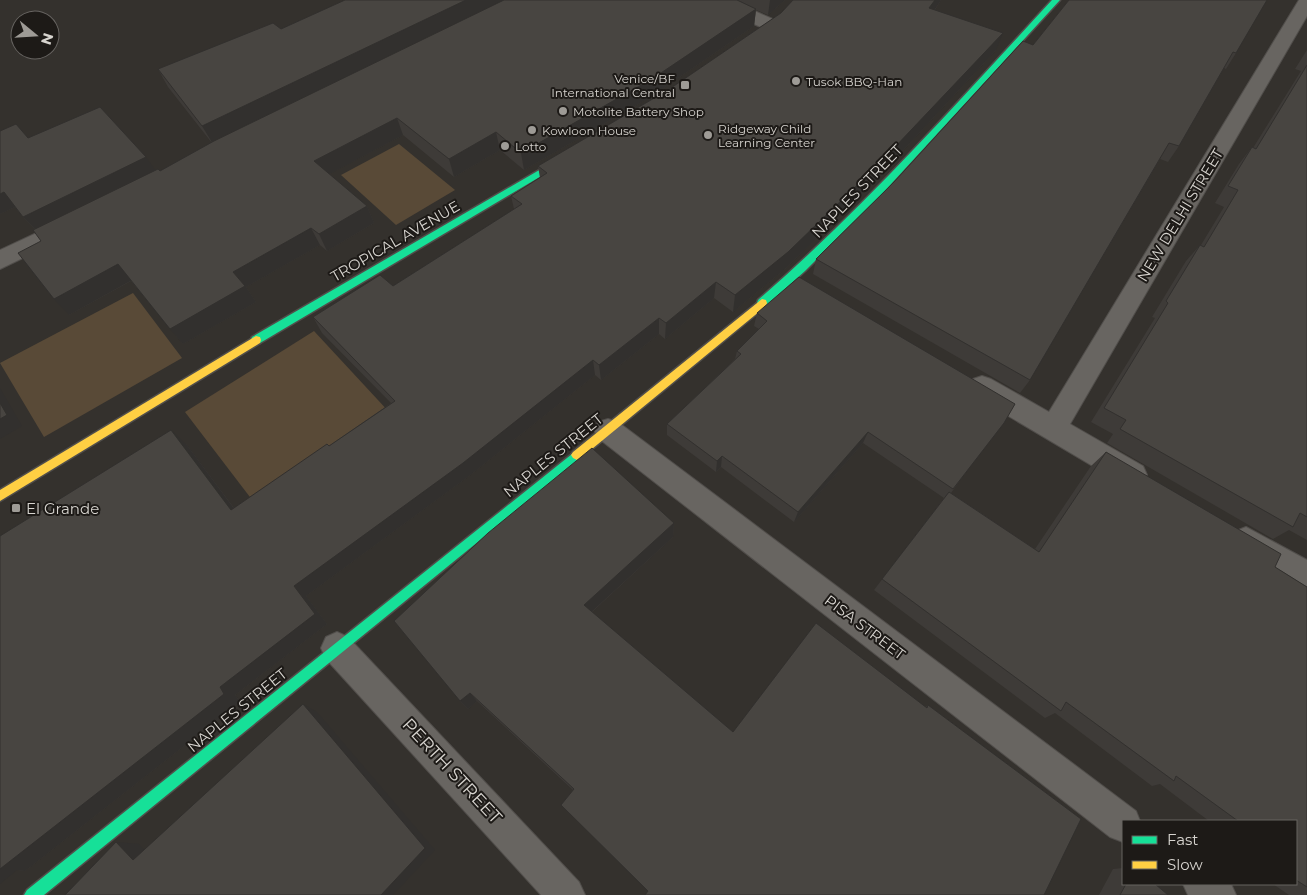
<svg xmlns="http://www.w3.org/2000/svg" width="1307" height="895" font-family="Montserrat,sans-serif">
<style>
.green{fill:#594a37}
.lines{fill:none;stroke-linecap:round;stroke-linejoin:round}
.street-casing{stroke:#514e4b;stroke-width:2}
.fast-casing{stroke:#514e4b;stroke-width:3}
.slow-casing{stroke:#514e4b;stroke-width:3}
.street{fill:#686561;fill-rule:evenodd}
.fast{fill:#16e098;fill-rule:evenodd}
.slow{fill:#ffcf43;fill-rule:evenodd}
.wall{fill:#3e3b38}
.shaded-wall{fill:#32302e}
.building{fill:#484541;stroke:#32302e}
.poi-dot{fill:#9e9b96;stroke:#1d1a17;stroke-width:2}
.labels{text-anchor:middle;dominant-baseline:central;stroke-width:4;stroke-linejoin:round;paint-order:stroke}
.far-poi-label{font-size:12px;fill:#d7d4cf;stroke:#1d1a17;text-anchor:start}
.street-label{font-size:15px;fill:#d7d4cf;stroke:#1d1a17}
.poi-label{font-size:15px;fill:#d7d4cf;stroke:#1d1a17;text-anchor:start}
.near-street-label{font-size:18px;fill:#d7d4cf;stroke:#1d1a17}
</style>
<rect width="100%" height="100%" fill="#34312d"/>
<!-- green -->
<g class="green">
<path d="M399 144 455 190 396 225 341 175Z"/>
<path d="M133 293 182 358 44 437 0 363Z"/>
<path d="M314 331 390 413 256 505 185 412Z"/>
</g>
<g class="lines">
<!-- street casing -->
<g class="street-casing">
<g id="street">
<path d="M706 0H730L777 21 780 25 777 29 771 30 765 29 709 4Z"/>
<path d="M1299 0H1307V16L1070 424 1143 466 1147 475 1143 484 1133 487 1123 484 973 395 969 387 973 379 982 376 991 379 1049 412Z"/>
<path d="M73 216 81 218 84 224 81 230 0 269V250Z"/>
<path d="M608 419 618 422 1136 811 1140 821H1123V842L1110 837 598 438 594 430 598 422Z"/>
<path d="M1246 527 1307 560V590L1296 586 1236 551 1231 541 1236 531Z"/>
<path d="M337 632 348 637 579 882 585 895H541L326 659 321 648 326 637Z"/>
<path d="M1183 884H1231L1236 895H1188Z"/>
</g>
</g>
<!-- fast casing -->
<g class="fast-casing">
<g id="fast">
<path d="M1052 0H1060L880 196 805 271 766 306H758L757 303 758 300C864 208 957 103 1052 0Z"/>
<path d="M572 151 576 154 575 156 260 343H252L251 340 252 337Z"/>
<path d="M577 450 581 452 583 455 581 458 44 895H24L27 890Z"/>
</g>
</g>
<!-- slow casing -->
<g class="slow-casing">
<g id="slow">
<path d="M762 299 766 300 767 303 766 306 581 458 577 460 573 458 571 455 573 452Z"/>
<path d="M256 336 260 337 261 340 260 343 0 501V490Z"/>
</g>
</g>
<!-- street -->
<use href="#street" class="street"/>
<!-- fast -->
<use href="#fast" class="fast"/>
<!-- slow -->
<use href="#slow" class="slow"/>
</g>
<!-- wall -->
<g class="wall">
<path d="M345 0H785L768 15 756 10 754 26 652 96 524 170 500 150 454 177 403 135 329 174 367 206 374 223 327 251 320 245 246 287 256 302 183 344 131 281 69 315 41 241 35 229 23 217 15 207 0 214V131L160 171 212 143 168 87 158 69 281 29Z"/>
<path d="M793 0H941L935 10 996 50 871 185 785 269 733 312 714 298 665 339 659 334 601 380 595 375 469 476 306 596 327 624 235 695 240 702 25 871 17 870 186 444 234 508 329 446 391 403 322 333 313 317 393 286 514 209 511 196 540 178 538 166 668 90 781 13Z"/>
<path d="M1069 0 1236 53 1226 69 1224 68 1179 146 1168 162 1160 159 1030 380 1020 393 813 274 816 259 1033 45Z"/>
<path d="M1307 50V540L1289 530 1273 539 1107 443 1113 434 1091 422 1155 318 1152 317 1186 261 1200 245H1201L1224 207 1215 203 1239 164 1252 147 1253 148 1301 71 1295 69Z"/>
<path d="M757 313 1015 404 951 493 1035 549 1091 466 1106 452 1275 567 1307 587V895H1289L1273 884H1296V821H1209L1160 784 1152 786 1055 713 1045 718 874 590 944 498 863 443 794 522 721 467 716 472 667 435V424L735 359 737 351 759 329 754 326Z"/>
<path d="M674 523 673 537 592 612 733 732 926 707 928 705 1081 819 648 891 573 790 477 701 468 709 460 701Z"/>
<path d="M1123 868V884H1155L1168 895H1099L1113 869Z"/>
</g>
<!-- shaded-wall -->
<g class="shaded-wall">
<path d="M466 0H506L213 144 202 126Z"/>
<path d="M770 0H785L768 15Z"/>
<path d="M935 0H941L924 26 929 8Z"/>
<path d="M756 9 754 26 652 96 524 170 521 153Z"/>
<path d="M1003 33 996 50 871 185 785 269 733 312 735 295Z"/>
<path d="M397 118 403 135 322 178 314 161Z"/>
<path d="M496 132 500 150 454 177 449 159Z"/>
<path d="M146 157 156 171 36 230 23 217Z"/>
<path d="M4 192 17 206 0 214V194Z"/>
<path d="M367 206 374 223 327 251 319 234Z"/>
<path d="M311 228 320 245 246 287 256 302 183 344 170 329 233 272Z"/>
<path d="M118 264 132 280 69 315 54 299Z"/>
<path d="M716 282 714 298 665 339 666 323Z"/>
<path d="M659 318V334L601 380 599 365Z"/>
<path d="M593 360 595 375 469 476 306 596 327 624 235 695 240 702 25 871 17 870 0 884V865L220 687 294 586Z"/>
<path d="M0 388 22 426 0 439Z"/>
<path d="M171 430 186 444 244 522 231 510Z"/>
<path d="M868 432 863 443 794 522 798 512Z"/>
<path d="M722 456 721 467 716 472 717 461Z"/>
<path d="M674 523 673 537 587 616 584 605Z"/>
<path d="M470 693 477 701 468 709 460 701Z"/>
<path d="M303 704 317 712 435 850 393 895H381Z"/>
<path d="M116 842 139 844 156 862 133 860Z"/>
</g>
<!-- building -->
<g class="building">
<path d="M345 0H466L202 126 158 69 273 23 281 29Z"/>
<path d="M504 0H737L756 9 652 79 521 153 496 132 449 159 397 118 314 161 367 206 319 234 311 228 233 272 245 286 170 329 118 264 54 299 18 253 41 241 33 230 158 169 160 171 214 141Z"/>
<path d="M793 0H935L929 8 1003 33 876 167 788 252 735 295 716 282 666 323 659 318 599 365 593 360 463 463 294 586 315 614 220 687 224 694 0 869V536L171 430 231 510 327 444 329 446 395 401 313 317 380 275 393 286 522 204 511 196 547 173 538 166 668 90 781 13Z"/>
<path d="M1069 0H1267L1236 53 1233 52 1179 146 1169 143 1030 380 816 259 894 182 1023 41 1033 45Z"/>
<path d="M1307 65V517L1300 513 1293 527 1120 429 1126 420 1104 408 1168 303 1166 301 1200 245 1204 247 1238 190 1228 186 1252 147 1256 149Z"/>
<path d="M100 107 146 157 23 217 4 192 0 194V131L16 124 28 138Z"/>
<path d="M799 277 1015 404 1004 423 953 489 868 432 798 512 722 456 717 461 667 424 741 354 737 351 767 321 757 313Z"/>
<path d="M0 403 7 415 0 419Z"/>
<path d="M592 448 674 523 584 605 733 732 816 623 927 708 928 705 1081 819 1044 895H645L648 891 561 805 574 789 470 693 460 701 394 621 488 533Z"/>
<path d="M1106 452 1281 554 1275 567 1307 587V887L1296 880V821H1238L1176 776 1174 781 1066 702 1061 711 882 579 949 492 1039 552Z"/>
<path d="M303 704 425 848 381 895H65L116 842 133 860Z"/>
<path d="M1126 884H1155L1168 895H1120Z"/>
</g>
<!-- markers -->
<g class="poi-dot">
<circle cx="796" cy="81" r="5"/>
<rect x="680" y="80" width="10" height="10" rx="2.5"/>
<circle cx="563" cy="111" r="5"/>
<circle cx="532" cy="130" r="5"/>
<circle cx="708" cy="135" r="5"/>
<circle cx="505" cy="146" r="5"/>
<rect x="11" y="503" width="10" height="10" rx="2.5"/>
</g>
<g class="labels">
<!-- far-poi labels -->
<g class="far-poi-label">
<text x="675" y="78" text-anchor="end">Venice/BF<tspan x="675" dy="14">International Central</tspan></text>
<text x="806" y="81">Tusok BBQ-Han</text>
<text x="573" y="111">Motolite Battery Shop</text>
<text x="718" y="128">Ridgeway Child<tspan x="718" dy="14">Learning Center</tspan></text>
<text x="542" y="130">Kowloon House</text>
<text x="515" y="146">Lotto</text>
</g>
<!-- street labels -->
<g class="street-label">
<text transform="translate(857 191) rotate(-46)">NAPLES STREET</text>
<text transform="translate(1180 215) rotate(-59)">NEW DELHI STREET</text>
<text transform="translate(395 241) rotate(-30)">TROPICAL AVENUE</text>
<text transform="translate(553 455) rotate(-39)">NAPLES STREET</text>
<text transform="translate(865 627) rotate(37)">PISA STREET</text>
<text transform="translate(237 710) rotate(-39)">NAPLES STREET</text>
</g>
<!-- poi labels -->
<g class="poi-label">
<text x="26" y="508">El Grande</text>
</g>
<!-- near-street labels -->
<g class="near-street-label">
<text transform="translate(452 771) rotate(47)">PERTH STREET</text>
</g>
</g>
<!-- legend -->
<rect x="1122" y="820" width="175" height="65" fill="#1d1a17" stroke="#676461"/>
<rect x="1132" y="836" width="25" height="8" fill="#16e098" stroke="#676461"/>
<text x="1167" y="845" font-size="15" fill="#d7d4cf">Fast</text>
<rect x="1132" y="861" width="25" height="8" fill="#ffcf43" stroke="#676461"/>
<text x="1167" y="870" font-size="15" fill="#d7d4cf">Slow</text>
<!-- north arrow -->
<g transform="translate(35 35) rotate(108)"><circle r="24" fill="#1d1a17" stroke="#676461"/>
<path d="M0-4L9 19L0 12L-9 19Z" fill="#9e9b96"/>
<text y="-8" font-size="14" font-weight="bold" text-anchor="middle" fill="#d7d4cf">N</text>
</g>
</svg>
